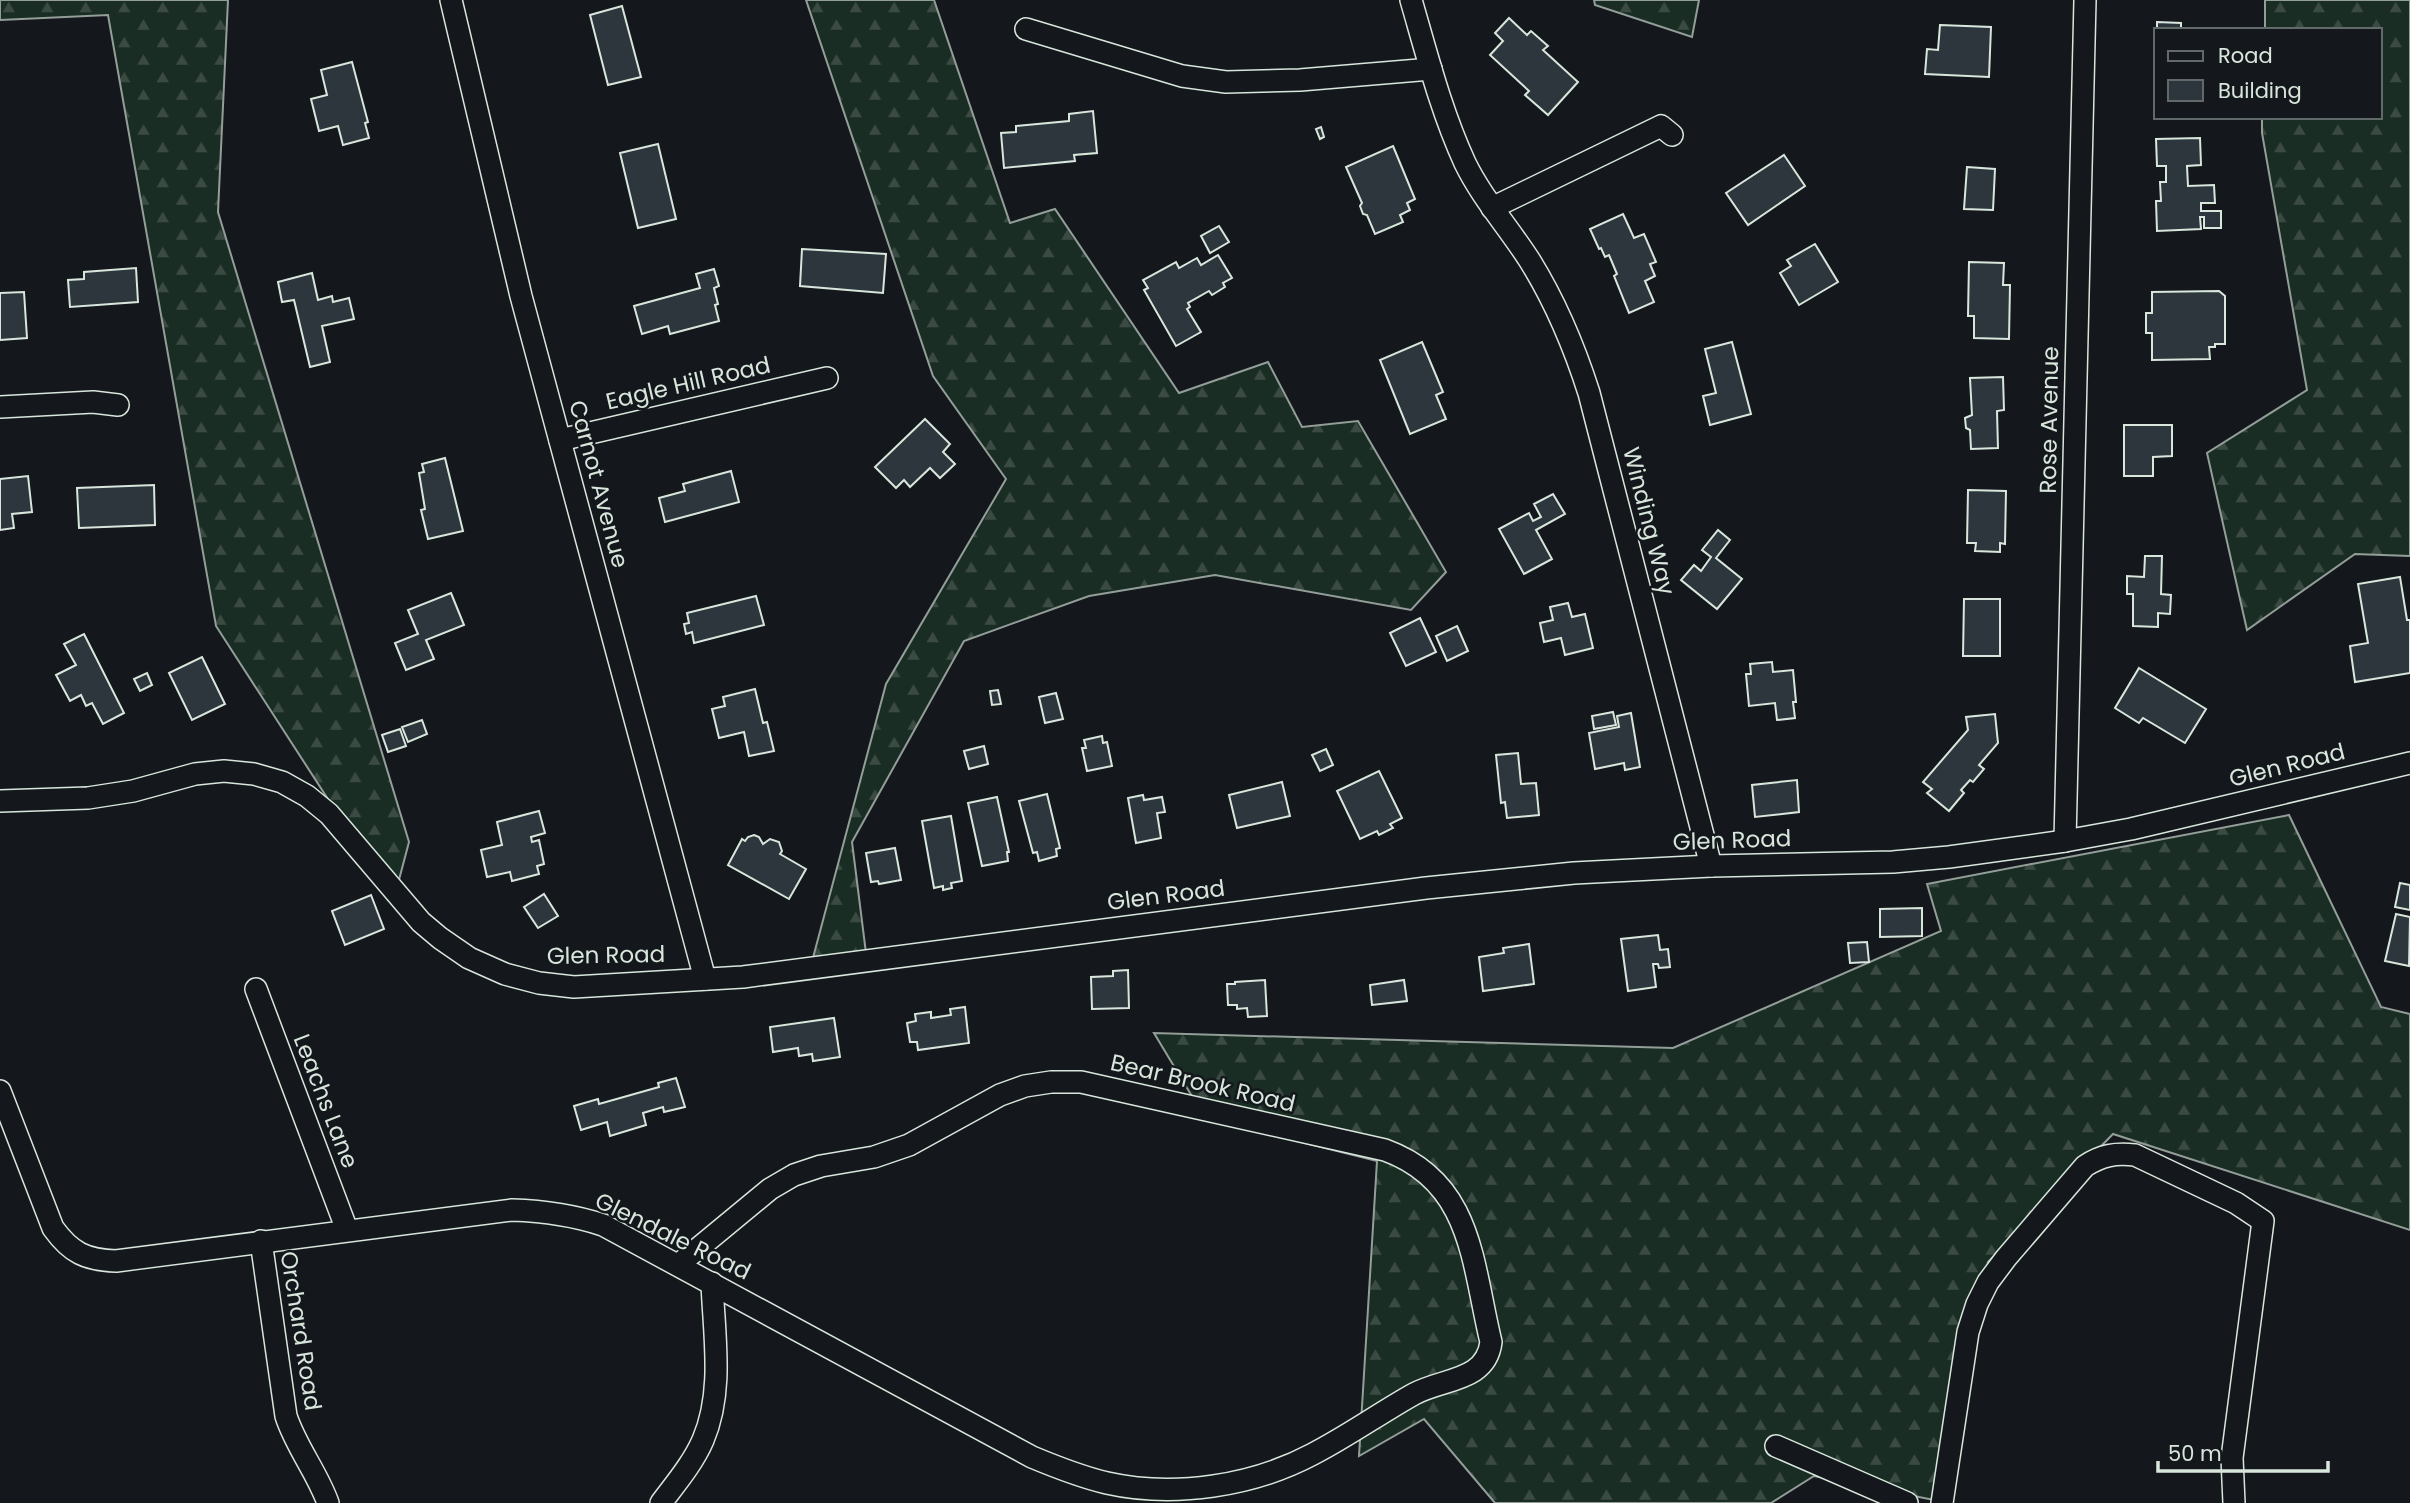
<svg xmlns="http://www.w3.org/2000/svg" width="2410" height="1503" font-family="Poppins,sans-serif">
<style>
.forest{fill:url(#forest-firs);stroke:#939e99;stroke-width:2}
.building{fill:#2c363c;stroke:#d8e6dc;stroke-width:2}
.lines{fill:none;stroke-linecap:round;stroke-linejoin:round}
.street-casing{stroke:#d8e6dc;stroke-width:24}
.street{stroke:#14181c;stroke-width:21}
.labels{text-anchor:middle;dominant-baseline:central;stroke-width:5;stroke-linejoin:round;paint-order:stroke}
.street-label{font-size:23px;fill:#d8e6dc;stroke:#14181c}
</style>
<defs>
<pattern id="forest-firs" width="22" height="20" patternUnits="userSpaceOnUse" patternTransform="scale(1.75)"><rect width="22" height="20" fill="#1a2d24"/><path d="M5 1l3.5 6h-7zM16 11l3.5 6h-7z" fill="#3b4b43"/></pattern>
</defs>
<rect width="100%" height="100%" fill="#14181c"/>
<!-- forest -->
<g class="forest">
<path d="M0 0H228L218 212 409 842 396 891 357 844 216 626 108 15 0 20Z"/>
<path d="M806 0H934L1010 223 1055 209 1179 393 1268 362 1302 427 1358 421 1446 572 1411 610 1215 575 1089 596 964 641 852 842 867 961 810 969 886 684 1006 479 933 376Z"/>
<path d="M1594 0H1699L1692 37 1595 5Z"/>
<path d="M2265 0H2410V556L2355 554 2247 630 2207 453 2307 390 2262 133V117H2380V30H2265Z"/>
<path d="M2289 815 2381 1007 2410 1014V1230L2113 1134 1988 1262 1949 1503 1814 1476 1771 1503H1495L1424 1419 1359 1456 1377 1161 1205 1118 1154 1033 1673 1048 1941 931 1927 884Z"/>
</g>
<!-- building -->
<g class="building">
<path d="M622 6 641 77 608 85 590 15Z"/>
<path d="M1509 18 1527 35 1531 31 1548 46 1543 50 1578 82 1548 115 1525 95 1529 91 1490 55 1503 41 1495 33Z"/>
<path d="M2157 22 2181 23V30H2157Z"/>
<path d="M1940 25 1991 27 1989 77 1925 74 1927 49 1938 50Z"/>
<path d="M352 62 368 122 365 123 369 138 343 145 338 126 319 131 311 99 327 95 321 70Z"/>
<path d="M1093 111 1097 153 1074 155 1075 161 1004 168 1001 133 1016 132V126L1069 121V114Z"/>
<path d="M1321 127 1324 137 1320 139 1316 129Z"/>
<path d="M2200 138 2201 165 2187 166 2188 186 2214 185 2215 203H2201V211H2221V228H2204V217H2200L2201 229 2157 231 2156 201H2161L2160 182H2166V166H2157L2156 139Z"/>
<path d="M658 144 676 219 638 228 620 153Z"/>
<path d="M1393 146 1415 199 1407 203 1410 210 1400 215 1403 222 1375 234 1367 215 1363 214 1360 206 1362 203 1346 167Z"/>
<path d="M1784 155 1805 186 1748 225 1726 193Z"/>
<path d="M1967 167 1995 169 1993 210 1964 209Z"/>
<path d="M1623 214 1634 238 1644 234 1656 262 1650 264 1655 276 1645 281 1654 302 1629 313 1614 276 1617 274 1609 255 1605 257 1601 248 1599 249 1590 229Z"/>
<path d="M1219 226 1229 242 1210 253 1201 236Z"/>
<path d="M1815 244 1838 282 1799 305 1780 273 1791 266 1787 260Z"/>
<path d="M802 249 886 254 883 293 800 286Z"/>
<path d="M1218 255 1232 278 1223 283 1225 287 1212 295 1209 291 1188 303 1190 307 1187 309 1201 332 1176 346 1144 290 1148 288 1143 280 1176 262 1179 268 1197 258 1201 265Z"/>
<path d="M1969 262 2004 263 2003 285H2010L2009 339 1974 338V316H1968Z"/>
<path d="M136 268 138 302 70 307 68 280 84 279V272Z"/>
<path d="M714 269 719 286 714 288 718 304 715 305 719 321 670 334 668 326 642 334 634 306 700 288 696 274Z"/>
<path d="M312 273 318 300 332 296 333 302 349 298 354 319 322 326 330 362 310 367 294 300 282 302 278 282Z"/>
<path d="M2219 291 2225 296V344H2215V347H2209L2210 359 2152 360V333H2146V313H2152V292Z"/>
<path d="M24 292 27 338 0 340V293Z"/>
<path d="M1422 342 1443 392 1436 395 1446 419 1410 434 1380 360Z"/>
<path d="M1732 342 1751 414 1710 425 1703 396 1716 393 1705 349Z"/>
<path d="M2003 377 2004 410 1997 411 1998 448 1971 449 1970 430 1966 428 1965 418 1972 415 1970 378Z"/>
<path d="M925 419 950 444 943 452 955 464 940 478 930 468 910 487 904 480 896 488 875 467Z"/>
<path d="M2124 425H2172V456L2153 457V476H2124Z"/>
<path d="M445 458 463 531 428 539 421 510 425 509 419 473 424 472 422 464Z"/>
<path d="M731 471 739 502 665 522 659 498 685 491 683 484Z"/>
<path d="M28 476 32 512 12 514 14 528 0 530V479Z"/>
<path d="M154 485 155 525 79 528 77 488Z"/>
<path d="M1968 490 2006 491 2005 544 2000 543V552L1975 551 1976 543H1967Z"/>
<path d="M1553 494 1565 514 1536 530 1552 559 1524 574 1499 529 1529 513 1533 521 1541 517 1534 504Z"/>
<path d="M1718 530 1730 540 1716 558 1742 579 1717 609 1681 580 1694 565 1701 571 1711 557 1702 550Z"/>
<path d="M2145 556H2162L2161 594 2171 595 2170 614 2158 613V627L2133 626V594H2127V576L2144 577Z"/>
<path d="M2400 577 2407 620H2410V673L2355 682 2350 646 2368 643 2358 584Z"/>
<path d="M451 593 464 625 426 640 434 659 406 670 395 643 418 634 408 610Z"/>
<path d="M756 596 764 625 694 643 692 632 686 634 684 624 689 623 687 613Z"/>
<path d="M1964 599H2000V656H1963Z"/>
<path d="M1568 603 1572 617 1585 614 1593 648 1565 655 1561 638 1544 642 1540 623 1553 620 1550 607Z"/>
<path d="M1420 618 1436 652 1406 666 1390 633Z"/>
<path d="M1457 626 1468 651 1447 661 1436 636Z"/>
<path d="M84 634 124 713 103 724 92 703 86 706 81 695 70 701 56 675 76 665 64 644Z"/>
<path d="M202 657 225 704 192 720 169 673Z"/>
<path d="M1772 662 1773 672 1793 670 1796 702H1793L1795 718 1777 720 1775 703 1749 706 1746 674H1751L1750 664Z"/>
<path d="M2139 668 2206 709 2185 743 2143 718 2139 723 2115 708Z"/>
<path d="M147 673 152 685 140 691 134 679Z"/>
<path d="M755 689 763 723 767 722 774 751 749 756 744 732 719 738 712 709 725 706 723 697Z"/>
<path d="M998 690 1001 704 992 705 990 691Z"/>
<path d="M1056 693 1063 719 1045 723 1039 697Z"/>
<path d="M1613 712 1616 725 1594 729 1592 716Z"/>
<path d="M1631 713 1640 767 1625 770 1624 763 1595 769 1589 733 1619 727 1617 716Z"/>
<path d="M1995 714 1998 743 1979 765 1984 769 1973 782 1970 780 1961 790 1964 793 1949 811 1927 793 1932 789 1923 782 1968 730 1966 717Z"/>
<path d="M422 720 427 734 408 742 402 727Z"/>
<path d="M400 729 406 746 388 752 382 735Z"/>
<path d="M1102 736 1103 743 1107 742 1112 766 1087 771 1082 748H1086L1084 740Z"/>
<path d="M984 746 988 764 969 769 964 751Z"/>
<path d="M1326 749 1333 765 1320 771 1312 755Z"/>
<path d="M1518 753 1521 784 1536 783 1539 815 1507 818 1505 802 1501 803 1496 755Z"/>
<path d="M1379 771 1402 818 1390 824 1393 828 1379 835 1377 831 1360 839 1337 791Z"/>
<path d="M1797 780 1799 812 1755 817 1752 785Z"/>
<path d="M1282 782 1290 816 1237 828 1229 795Z"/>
<path d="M1047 794 1060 848 1056 849 1057 856 1039 861 1037 852 1033 853 1019 801Z"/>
<path d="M1143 795 1144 800 1162 797 1165 812 1157 813 1161 838 1136 843 1128 798Z"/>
<path d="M997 797 1009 852H1007L1008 861 982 866 968 803Z"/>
<path d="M539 811 545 833 531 837 532 842 539 840 544 864 537 866 539 874 512 881 510 872 487 877 481 850 502 845 497 822Z"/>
<path d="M951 816 962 881 951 883 952 888 943 890V886L934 888 922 821Z"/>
<path d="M754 835 759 837 763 844 770 839 779 842 782 851 780 854 806 869 789 899 728 865 742 839 745 841 748 837Z"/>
<path d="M895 848 901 880 879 884 878 881 871 882 866 853Z"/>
<path d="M2400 883 2410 885V910L2395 907Z"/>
<path d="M544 894 558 916 538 928 524 907Z"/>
<path d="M371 895 384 929 345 945 332 911Z"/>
<path d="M1922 908V936L1880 937V909Z"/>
<path d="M2396 914 2410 917 2409 966 2385 961Z"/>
<path d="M1658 935 1660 950 1668 949 1670 967 1659 968 1658 964H1653L1656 987 1628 991 1621 939Z"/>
<path d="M1867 942 1869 962 1850 963 1848 943Z"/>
<path d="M1529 944 1534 984 1483 991 1479 957 1504 953 1503 948Z"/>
<path d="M1128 970 1129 1008 1092 1009 1091 977 1113 976V971Z"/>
<path d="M1265 980 1267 1016 1248 1017 1247 1008 1237 1009V1005H1228L1227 984H1235V982Z"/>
<path d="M1404 980 1407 1001 1372 1005 1370 985Z"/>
<path d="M965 1007 969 1043 918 1050 917 1042H910L907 1023 916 1021 915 1014 931 1012V1018L951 1015 950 1009Z"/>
<path d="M834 1018 840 1057 813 1061 812 1054 799 1056 798 1048 773 1052 770 1027Z"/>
<path d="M676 1078 685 1107 664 1112 663 1107 643 1113 646 1125 610 1136 607 1122 581 1130 574 1106 598 1099 599 1104 659 1087 658 1083Z"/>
</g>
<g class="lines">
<!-- street casing -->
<g class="street-casing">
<g id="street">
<path d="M451 0 521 296 705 979"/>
<path d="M1411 0C1427 55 1441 111 1465 163 1482 198 1509 228 1530 261 1556 303 1574 346 1589 393L1711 866"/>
<path d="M1026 29 1182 76 1226 82 1300 80 1431 69"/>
<path d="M1492 208 1661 126 1672 135"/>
<path d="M0 407 93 402 118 405"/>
<path d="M560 440 827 378"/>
<path d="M0 801 88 798 133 791 195 774 224 771 254 774 282 782 307 796 329 814 421 922 440 938 469 958 505 974 539 983 574 987 743 977 1426 888 1574 873 1711 866 1893 862 1949 857 2065 841 2131 829 2410 763"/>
<path d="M2065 841 2085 0"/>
<path d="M256 989 347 1230"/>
<path d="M0 1091 53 1228C71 1253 86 1260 116 1261L512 1210C543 1211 573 1215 603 1225L1032 1457C1056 1467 1081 1477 1107 1483 1174 1498 1253 1486 1313 1454 1348 1436 1380 1413 1414 1394 1443 1378 1486 1382 1491 1342 1472 1264 1473 1182 1385 1150L1081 1082H1051L1025 1086 1000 1095 909 1145 874 1157 821 1166 794 1175 770 1189 678 1265"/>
<path d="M261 1241 286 1416C296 1447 317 1472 328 1503"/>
<path d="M1776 1446 1907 1503"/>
<path d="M661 1503C676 1483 693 1463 703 1440 724 1391 714 1335 712 1283"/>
<path d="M1942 1503 1968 1332 1977 1304 1988 1282 2006 1258 2085 1166C2102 1155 2115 1153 2135 1155L2236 1203 2263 1221 2232 1458 2234 1503"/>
</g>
</g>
<!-- street -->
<use href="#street" class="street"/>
</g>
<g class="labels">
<!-- street labels -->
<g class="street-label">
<text transform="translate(688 383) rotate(-13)">Eagle Hill Road</text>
<text transform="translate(2049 420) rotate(-89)">Rose Avenue</text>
<text transform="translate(599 484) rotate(75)">Carnot Avenue</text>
<text transform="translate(1649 521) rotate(76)">Winding Way</text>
<text transform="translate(2287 765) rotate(-14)">Glen Road</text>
<text transform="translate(1732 840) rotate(-2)">Glen Road</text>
<text transform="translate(1166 895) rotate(-7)">Glen Road</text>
<text transform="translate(606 955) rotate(-1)">Glen Road</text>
<text transform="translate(1203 1083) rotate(13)">Bear Brook Road</text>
<text transform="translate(326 1101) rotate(69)">Leachs Lane</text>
<text transform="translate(673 1236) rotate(26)">Glendale Road</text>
<text transform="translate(301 1331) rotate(81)">Orchard Road</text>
</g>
</g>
<!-- legend -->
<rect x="2154" y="28" width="228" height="91" fill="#14181c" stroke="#626a69" stroke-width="2"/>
<rect x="2168" y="51" width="35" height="10" fill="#14181c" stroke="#626a69" stroke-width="2"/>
<text x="2218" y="63" font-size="21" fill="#d8e6dc">Road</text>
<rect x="2168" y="80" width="35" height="21" fill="#2c363c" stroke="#626a69" stroke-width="2"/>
<text x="2218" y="98" font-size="21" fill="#d8e6dc">Building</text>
<!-- scale -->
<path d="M2158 1461v10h170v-10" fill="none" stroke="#d8e6dc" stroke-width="3.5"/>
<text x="2168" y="1461" font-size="21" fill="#d8e6dc" stroke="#14181c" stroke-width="5" paint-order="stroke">50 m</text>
</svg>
